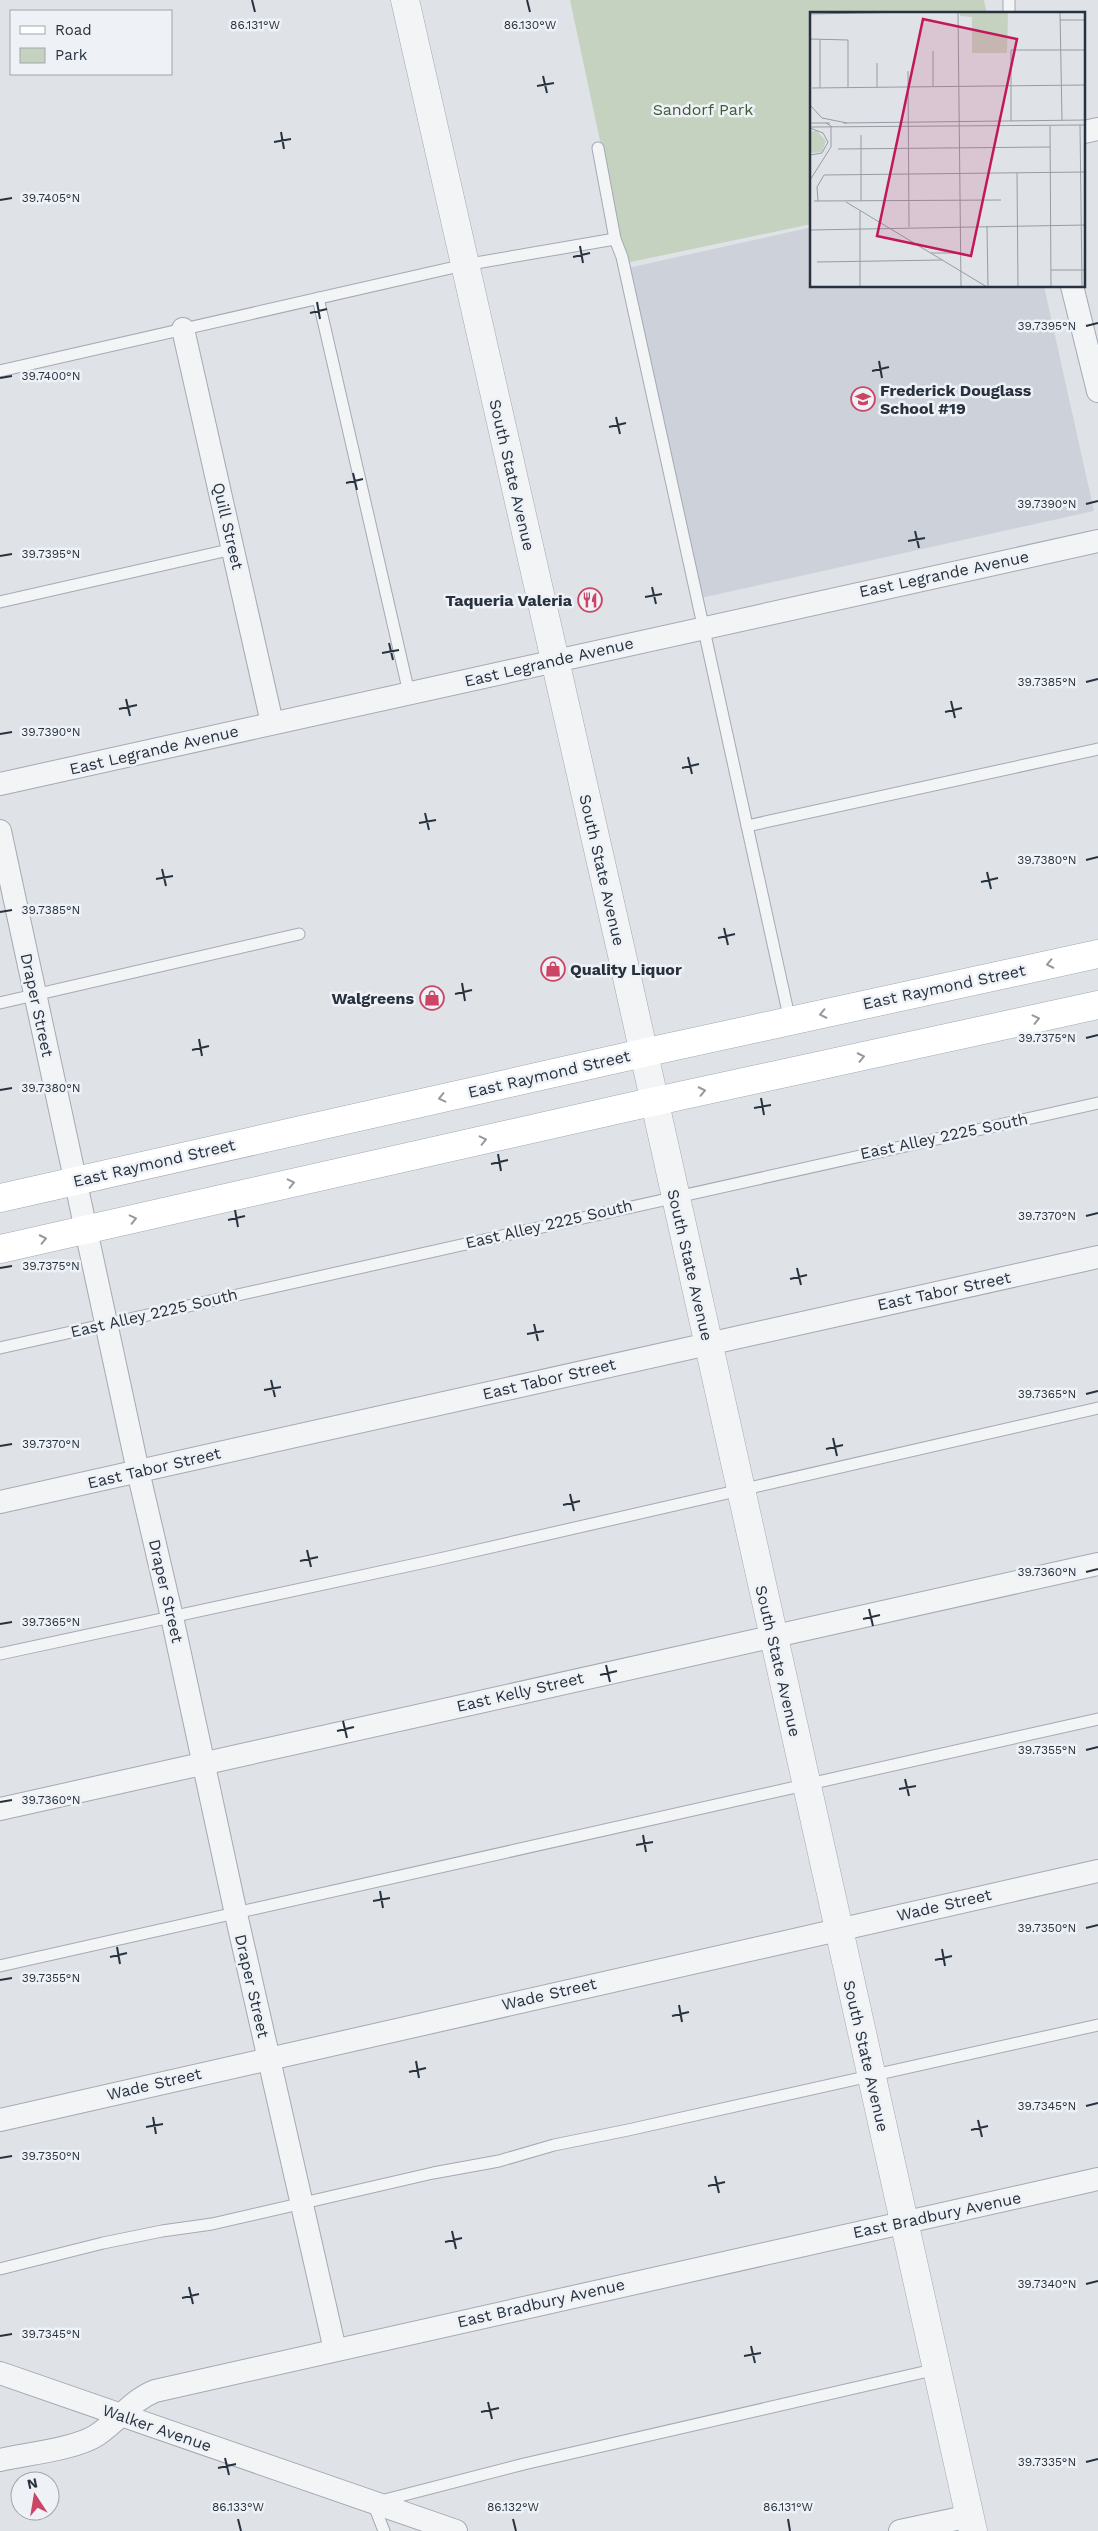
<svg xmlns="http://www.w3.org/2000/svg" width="1098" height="2531" font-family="'Work Sans',sans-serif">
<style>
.built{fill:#cdd2da}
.green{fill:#c6d2c0}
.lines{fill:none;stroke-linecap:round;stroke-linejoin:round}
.service-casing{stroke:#a4aab2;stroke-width:13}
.minor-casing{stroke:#a4aab2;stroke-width:24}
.tertiary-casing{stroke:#a4aab2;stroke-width:29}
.primary-casing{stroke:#9ea8b3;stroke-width:29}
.service{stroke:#f2f4f6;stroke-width:11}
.minor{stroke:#f2f4f6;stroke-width:22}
.tertiary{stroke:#f2f4f6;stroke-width:28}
.primary{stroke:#fff;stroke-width:28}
.oneway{stroke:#94989f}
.ticks{fill:none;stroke:#28323f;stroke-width:2}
.labels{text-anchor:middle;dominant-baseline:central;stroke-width:5;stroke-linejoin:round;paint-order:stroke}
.park-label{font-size:16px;fill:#3f5a36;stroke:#eef2f6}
.poi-label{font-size:16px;font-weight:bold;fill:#28323f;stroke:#eef2f6;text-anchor:start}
.street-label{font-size:16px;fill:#28323f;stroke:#eef2f6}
.inset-road{fill:none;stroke:#969ca4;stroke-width:1}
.view{fill:#c2185b;fill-opacity:0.15;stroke:#c2185b;stroke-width:2.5}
.inset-edge{fill:none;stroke:#28323f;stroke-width:2.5}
.ticks-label{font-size:12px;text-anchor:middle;fill:#28323f;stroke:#eef2f6;stroke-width:5;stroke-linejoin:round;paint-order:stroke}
</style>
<rect width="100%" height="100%" fill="#dfe3e8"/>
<!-- built -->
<path class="built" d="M812 227V286H1044L1094 511 701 598 628 268Z"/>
<!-- green -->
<path class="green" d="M570 0H984L987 14H812V224L626 263Z"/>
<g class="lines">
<!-- service casing -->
<g class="service-casing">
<g id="service">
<path d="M1009 14V0"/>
<path d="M598 148 615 239 622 257 790 1021"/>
<path d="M318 298 409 693"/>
<path d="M0 371 464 265 615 239"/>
<path d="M0 602 233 549"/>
<path d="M747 826 1098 749"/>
<path d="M0 1003 299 934"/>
<path d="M0 1348 1098 1103"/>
<path d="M0 1654 435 1560 1098 1408"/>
<path d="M0 1966 1098 1719"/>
<path d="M0 2269 103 2243 162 2231 212 2224 433 2173 499 2161 554 2145 628 2130 1098 2025"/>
<path d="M384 2531 373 2503 524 2464 937 2369"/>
</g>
</g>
<!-- minor casing -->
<g class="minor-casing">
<g id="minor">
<path d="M1084 132 1098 129"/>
<path d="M1072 286 1098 391"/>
<path d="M183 329 272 723"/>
<path d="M0 784 1098 541"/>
<path d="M0 831 138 1471 172 1617 236 1914 335 2350"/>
<path d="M0 1502 1098 1257"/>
<path d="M0 1809 1098 1564"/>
<path d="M0 2120 1098 1871"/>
<path d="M0 2373 456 2531"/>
<path d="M0 2460C26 2454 76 2449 97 2435 118 2421 132 2400 155 2391L1098 2179"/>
<path d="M900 2531 970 2516"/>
</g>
</g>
<!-- tertiary casing -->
<g class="tertiary-casing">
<path id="tertiary" d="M405 0 622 955 973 2531"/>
</g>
<!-- primary casing -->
<g class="primary-casing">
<g id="primary">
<path d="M0 1198 643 1053 1098 954"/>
<path d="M0 1249 629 1107 1098 1005"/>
</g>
</g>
<!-- service -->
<use href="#service" class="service"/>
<!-- minor -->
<use href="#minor" class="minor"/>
<!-- tertiary -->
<use href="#tertiary" class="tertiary"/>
<!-- primary -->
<use href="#primary" class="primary"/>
</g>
<!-- one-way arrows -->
<defs><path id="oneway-chevron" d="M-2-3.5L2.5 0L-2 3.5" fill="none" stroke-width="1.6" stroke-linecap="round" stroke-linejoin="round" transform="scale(1.25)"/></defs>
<g class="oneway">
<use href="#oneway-chevron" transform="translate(1050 964) rotate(168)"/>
<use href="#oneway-chevron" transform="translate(823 1014) rotate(168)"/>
<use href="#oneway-chevron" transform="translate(1036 1019) rotate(-13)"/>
<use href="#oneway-chevron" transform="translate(861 1057) rotate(-12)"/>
<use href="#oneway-chevron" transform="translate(702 1091) rotate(-12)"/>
<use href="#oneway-chevron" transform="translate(442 1098) rotate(167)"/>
<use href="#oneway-chevron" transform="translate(483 1140) rotate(-13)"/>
<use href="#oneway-chevron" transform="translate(291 1183) rotate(-13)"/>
<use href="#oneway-chevron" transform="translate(133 1219) rotate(-13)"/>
<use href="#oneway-chevron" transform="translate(43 1239) rotate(-12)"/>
</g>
<!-- ticks -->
<path class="ticks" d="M252 0 255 12M527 0 530 12M543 76 547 93M537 86 554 83M281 132 284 149M274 142 291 139M0 200 12 198M580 246 583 263M573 257 590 253M317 302 320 319M310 313 327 309M1086 326 1098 323M879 361 882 378M872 371 889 367M0 378 12 376M616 417 620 434M609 427 626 423M353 473 357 490M346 483 363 479M1086 504 1098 501M915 531 919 548M908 541 925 538M0 556 12 554M652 587 656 604M645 597 662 594M389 643 393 660M382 653 399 650M1086 682 1098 679M126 699 130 716M951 701 955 718M119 709 137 705M945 712 962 708M0 734 12 732M688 757 692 774M682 768 699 764M425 813 429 830M419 823 436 820M1086 860 1098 857M162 869 166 886M987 872 991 889M156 879 173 876M981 882 998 878M0 912 12 910M724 928 728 945M718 938 735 934M462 983 465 1001M455 994 472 990M1086 1038 1098 1035M199 1039 202 1056M192 1050 209 1046M0 1090 12 1088M761 1098 764 1115M754 1108 771 1105M498 1154 501 1171M491 1164 508 1160M235 1210 238 1227M1086 1216 1098 1213M228 1220 245 1216M0 1268 12 1266M797 1268 801 1285M790 1279 807 1275M534 1324 538 1341M527 1334 544 1331M271 1380 275 1397M264 1390 281 1387M1086 1394 1098 1391M833 1438 837 1456M0 1446 12 1444M826 1449 843 1445M570 1494 574 1511M563 1505 580 1501M307 1550 311 1567M300 1561 318 1557M1086 1572 1098 1569M869 1609 873 1626M863 1619 880 1615M0 1624 12 1622M606 1665 610 1682M600 1675 617 1671M343 1721 347 1738M337 1731 354 1727M1086 1750 1098 1747M905 1779 909 1796M899 1789 916 1786M0 1802 12 1800M643 1835 646 1852M636 1845 653 1842M380 1891 383 1908M373 1901 390 1898M1086 1928 1098 1925M117 1947 120 1964M942 1949 945 1966M110 1957 127 1953M935 1960 952 1956M0 1980 12 1978M679 2005 682 2022M672 2016 689 2012M416 2061 419 2078M409 2072 426 2068M1086 2106 1098 2103M153 2117 156 2134M978 2120 982 2137M146 2127 163 2124M971 2130 988 2126M0 2158 12 2156M715 2176 719 2193M708 2186 725 2182M452 2231 456 2249M445 2242 462 2238M1086 2284 1098 2281M189 2287 193 2304M182 2298 199 2294M0 2336 12 2334M751 2346 755 2363M744 2356 761 2353M488 2402 492 2419M481 2412 499 2408M225 2458 229 2475M1086 2462 1098 2459M218 2468 236 2464M238 2519 241 2531M513 2519 516 2531M788 2519 790 2531"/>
<!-- icons -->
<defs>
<g id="school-ring" transform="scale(1.25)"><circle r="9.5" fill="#eef2f6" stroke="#cc4564" stroke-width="1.5"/><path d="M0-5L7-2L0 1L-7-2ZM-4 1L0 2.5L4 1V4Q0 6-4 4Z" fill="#cc4564"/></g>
<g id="restaurant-ring" transform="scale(1.25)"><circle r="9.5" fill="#eef2f6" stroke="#cc4564" stroke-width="1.5"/><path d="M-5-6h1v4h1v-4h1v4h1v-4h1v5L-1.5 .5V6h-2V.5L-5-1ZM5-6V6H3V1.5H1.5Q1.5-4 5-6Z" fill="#cc4564"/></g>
<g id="shop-ring" transform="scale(1.25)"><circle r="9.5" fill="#eef2f6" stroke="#cc4564" stroke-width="1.5"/><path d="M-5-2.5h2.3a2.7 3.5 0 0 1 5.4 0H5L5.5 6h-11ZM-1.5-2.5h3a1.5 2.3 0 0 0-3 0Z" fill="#cc4564"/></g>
</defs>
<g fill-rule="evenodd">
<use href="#school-ring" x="863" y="399"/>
<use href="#restaurant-ring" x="590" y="600"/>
<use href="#shop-ring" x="553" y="969"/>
<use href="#shop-ring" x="432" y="998"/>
</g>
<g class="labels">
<!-- park labels -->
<g class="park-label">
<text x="703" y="109">Sandorf Park</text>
</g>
<!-- poi labels -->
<g class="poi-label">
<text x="880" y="390">Frederick Douglass<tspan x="880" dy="18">School #19</tspan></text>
<text x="572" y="600" text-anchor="end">Taqueria Valeria</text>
<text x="570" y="969">Quality Liquor</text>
<text x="414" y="998" text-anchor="end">Walgreens</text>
</g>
<!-- street labels -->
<g class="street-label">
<text transform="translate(512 475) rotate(77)">South State Avenue</text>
<text transform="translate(228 526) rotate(77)">Quill Street</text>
<text transform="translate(944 574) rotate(-12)">East Legrande Avenue</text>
<text transform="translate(549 662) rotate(-13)">East Legrande Avenue</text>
<text transform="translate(154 750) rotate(-13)">East Legrande Avenue</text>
<text transform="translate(602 870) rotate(77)">South State Avenue</text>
<text transform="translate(944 987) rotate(-12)">East Raymond Street</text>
<text transform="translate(37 1005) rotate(78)">Draper Street</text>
<text transform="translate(549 1074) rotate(-13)">East Raymond Street</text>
<text transform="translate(944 1136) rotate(-12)">East Alley 2225 South</text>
<text transform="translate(154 1163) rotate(-13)">East Raymond Street</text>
<text transform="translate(549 1224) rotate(-13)">East Alley 2225 South</text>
<text transform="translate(690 1265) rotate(77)">South State Avenue</text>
<text transform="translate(944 1291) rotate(-12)">East Tabor Street</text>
<text transform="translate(154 1313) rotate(-13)">East Alley 2225 South</text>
<text transform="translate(549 1379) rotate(-13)">East Tabor Street</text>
<text transform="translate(154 1468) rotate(-13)">East Tabor Street</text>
<text transform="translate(166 1591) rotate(77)">Draper Street</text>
<text transform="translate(778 1661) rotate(77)">South State Avenue</text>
<text transform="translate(520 1692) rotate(-13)">East Kelly Street</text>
<text transform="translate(944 1905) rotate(-13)">Wade Street</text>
<text transform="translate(252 1986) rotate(77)">Draper Street</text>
<text transform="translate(549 1994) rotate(-13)">Wade Street</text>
<text transform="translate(866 2056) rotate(77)">South State Avenue</text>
<text transform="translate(154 2084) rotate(-13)">Wade Street</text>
<text transform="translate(937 2215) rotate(-12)">East Bradbury Avenue</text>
<text transform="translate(541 2303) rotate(-13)">East Bradbury Avenue</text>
<text transform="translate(157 2428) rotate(19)">Walker Avenue</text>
</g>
</g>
<!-- overview -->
<g transform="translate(810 12)">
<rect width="275" height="275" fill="#dfe3e8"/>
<path d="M150 0H198L197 41H162V5L150 4ZM0 119H7L16 129 12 140 0 141Z" fill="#c6d2c0"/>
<path class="inset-road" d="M148 0 151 275M250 0 252 108M0 2 103 0M250 8H275M0 27 38 28V75M10 28V76M123 39V74M67 51V75M98 59 99 215M2 76 275 73M0 93 12 106 37 111M201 109V38H275M0 111H20M33 111 275 108M270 113 272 275M240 114 241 275M1 115 275 113M0 116 13 121 18 130 12 141 0 143M51 123V189M28 137 240 135M207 161 208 275M0 168 21 135V114L16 111M4 189 191 188M8 189 7 175 14 163 275 160M36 190 177 275M50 199V275M177 214 178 275M0 218 275 213M121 241H150M7 250 132 248M241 258H275"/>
<path class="view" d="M113 7 207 27 161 244 67 224Z"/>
<rect width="275" height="275" class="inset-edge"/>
</g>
<g class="ticks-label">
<text x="255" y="29">86.131°W</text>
<text x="530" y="29">86.130°W</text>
<text x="51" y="202">39.7405°N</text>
<text x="1047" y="330">39.7395°N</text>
<text x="51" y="380">39.7400°N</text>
<text x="1047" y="508">39.7390°N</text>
<text x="51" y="558">39.7395°N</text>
<text x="1047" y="686">39.7385°N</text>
<text x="51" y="736">39.7390°N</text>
<text x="1047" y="864">39.7380°N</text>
<text x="51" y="914">39.7385°N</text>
<text x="1047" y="1042">39.7375°N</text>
<text x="51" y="1092">39.7380°N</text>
<text x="1047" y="1220">39.7370°N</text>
<text x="51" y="1270">39.7375°N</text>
<text x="1047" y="1398">39.7365°N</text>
<text x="51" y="1448">39.7370°N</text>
<text x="1047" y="1576">39.7360°N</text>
<text x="51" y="1626">39.7365°N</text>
<text x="1047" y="1754">39.7355°N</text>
<text x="51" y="1804">39.7360°N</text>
<text x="1047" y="1932">39.7350°N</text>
<text x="51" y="1982">39.7355°N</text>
<text x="1047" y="2110">39.7345°N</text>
<text x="51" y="2160">39.7350°N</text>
<text x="1047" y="2288">39.7340°N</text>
<text x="51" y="2338">39.7345°N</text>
<text x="1047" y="2466">39.7335°N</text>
<text x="238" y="2511">86.133°W</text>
<text x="513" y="2511">86.132°W</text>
<text x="788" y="2511">86.131°W</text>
</g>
<!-- legend -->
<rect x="10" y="10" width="162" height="65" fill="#eef2f6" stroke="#9fa5ad"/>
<rect x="20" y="26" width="25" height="8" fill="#ffffff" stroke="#9fa5ad"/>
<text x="55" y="35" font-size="15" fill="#28323f">Road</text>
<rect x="20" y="48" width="25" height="15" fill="#c6d2c0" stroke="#9fa5ad"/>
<text x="55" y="60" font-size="15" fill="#28323f">Park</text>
<!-- north arrow -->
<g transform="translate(35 2496) rotate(348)"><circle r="24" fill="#eef2f6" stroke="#9fa5ad"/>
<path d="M0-4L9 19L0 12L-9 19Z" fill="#cc4564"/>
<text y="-8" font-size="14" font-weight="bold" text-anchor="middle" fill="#28323f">N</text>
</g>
</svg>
